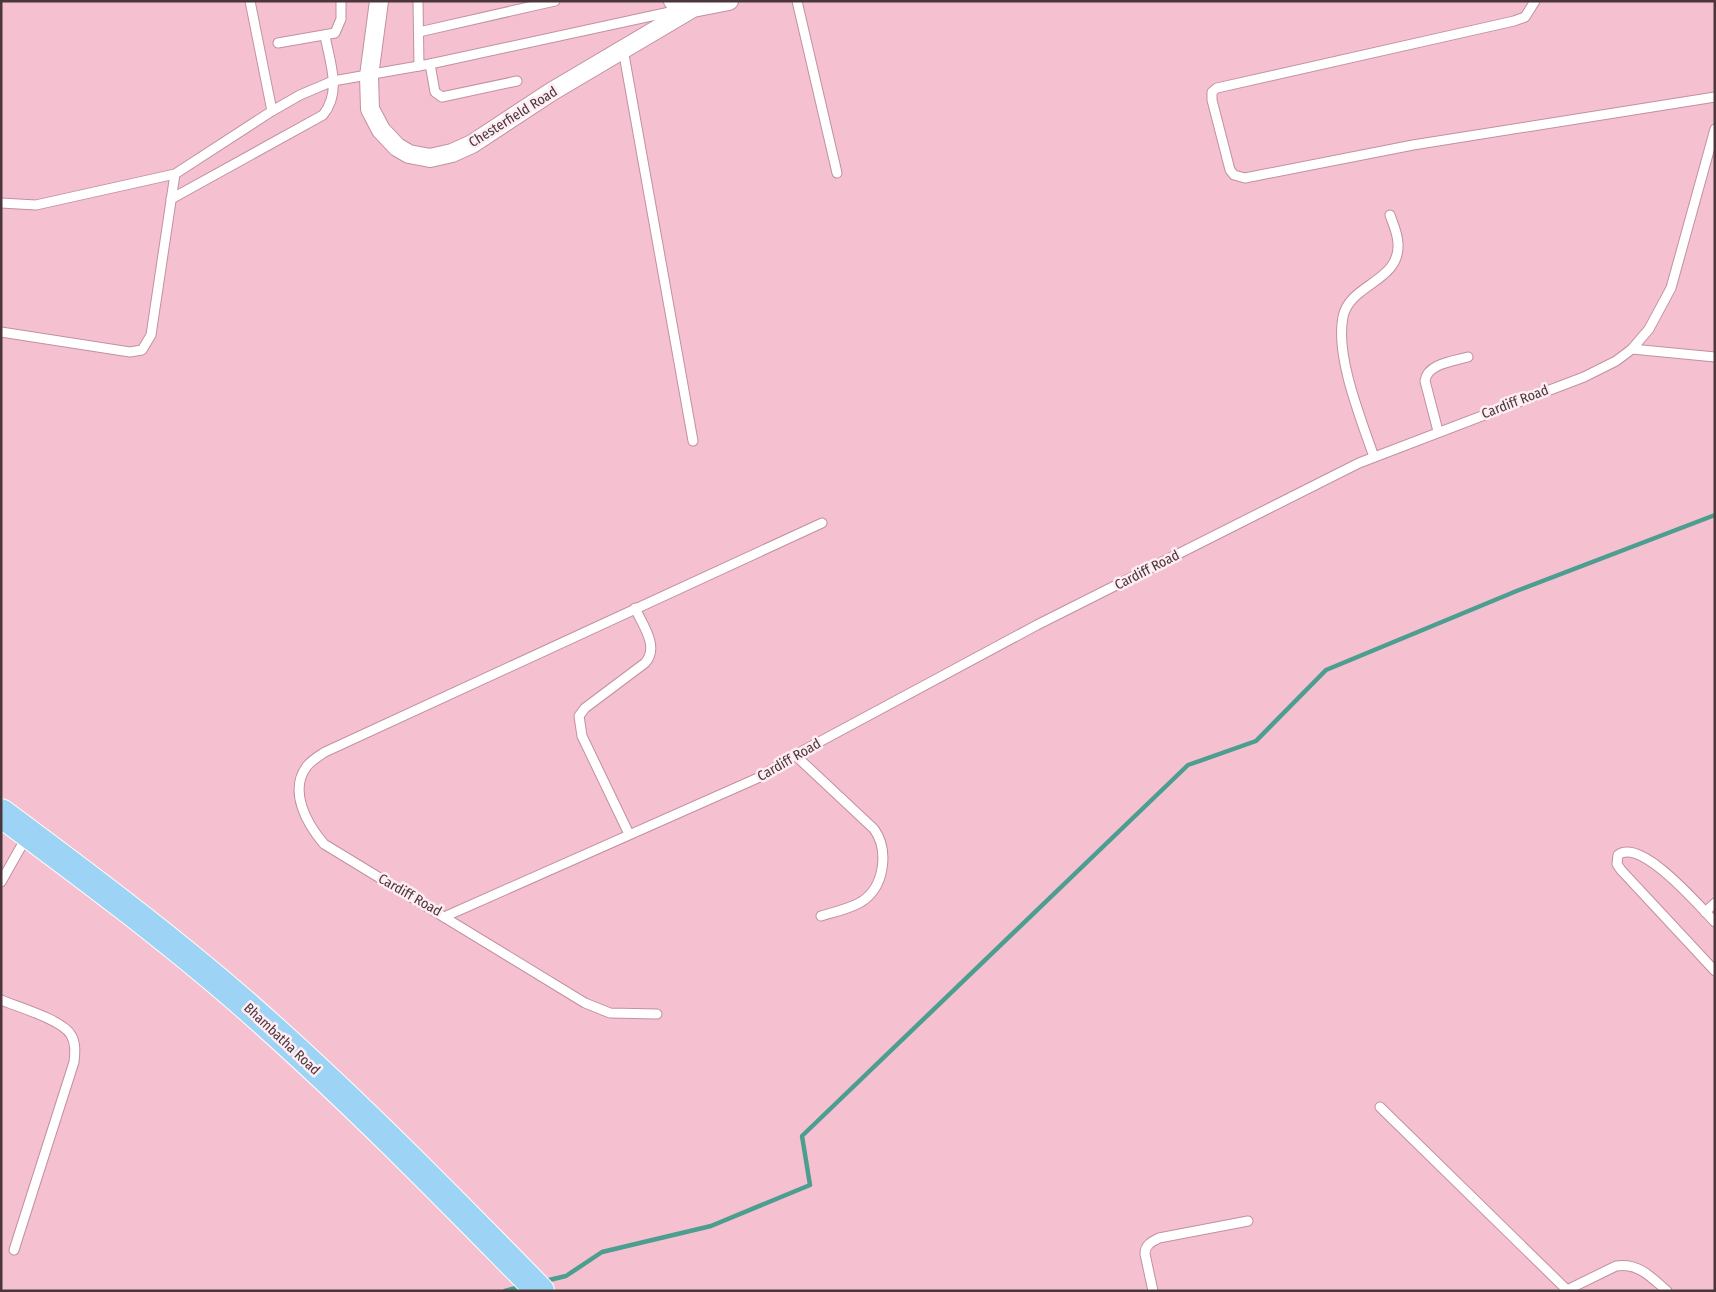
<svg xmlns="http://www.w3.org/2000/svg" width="1716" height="1292" font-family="'Fira Sans Condensed',sans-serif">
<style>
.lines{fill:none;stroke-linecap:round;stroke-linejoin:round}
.stream{stroke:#4c9e90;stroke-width:4.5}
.lane-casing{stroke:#c290a0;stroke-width:11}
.street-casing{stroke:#c290a0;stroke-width:20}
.primary-casing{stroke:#fff;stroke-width:30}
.lane{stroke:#fff;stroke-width:9}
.street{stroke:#fff;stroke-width:18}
.primary{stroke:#9dd3f4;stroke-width:28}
.labels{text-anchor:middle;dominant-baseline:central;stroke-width:5;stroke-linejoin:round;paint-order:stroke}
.street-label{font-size:14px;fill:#4b363c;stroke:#feedf2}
</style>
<rect width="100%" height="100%" fill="#f5c1d0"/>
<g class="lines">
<!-- stream -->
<g class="stream">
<path d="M545 1281 566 1276 602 1252 711 1226 810 1185 802 1136 1188 765 1256 741 1326 670 1519 590 1715 515"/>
<path d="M505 1291 523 1286"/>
</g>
<!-- lane casing -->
<g class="lane-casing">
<g id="lane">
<path d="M250 1 272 111"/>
<path d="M418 1 419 66"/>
<path d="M797 1 837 173"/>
<path d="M1535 1 1525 17 1514 21 1217 88 1212 92V100L1230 170 1234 175 1245 178 1413 145 1715 97"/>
<path d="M419 32 555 1"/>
<path d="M278 43 335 33 341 19V1"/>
<path d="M623 49 693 441"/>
<path d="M430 64 435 92 442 97 517 81"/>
<path d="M171 199 323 115C342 92 330 63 325 36"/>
<path d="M1 203 36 205 175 174 272 111 300 95 333 81 430 64 679 10"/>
<path d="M1 332 130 352 142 350 151 335 175 174"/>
<path d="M1632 349 1715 357"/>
<path d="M1438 431 1425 381C1427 364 1453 361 1468 357"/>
<path d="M1374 457C1361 419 1335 356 1343 317 1349 284 1400 282 1398 244 1398 234 1393 224 1390 215"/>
<path d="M795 755 874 829C889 850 885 887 861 902 849 909 834 912 821 916"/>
<path d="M629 834 582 736 579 716 585 708 645 663C660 647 642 624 635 608"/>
<path d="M1 882 27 836"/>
<path d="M1705 912 1715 903"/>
<path d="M444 917 760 777 795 755 1037 625 1359 463 1584 377 1616 361 1632 349 1649 329 1671 288 1715 129"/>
<path d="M1715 922C1699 906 1641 837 1618 855L1617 864 1621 870 1715 971"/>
<path d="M1 1000C18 1007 63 1020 71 1035 76 1043 75 1053 74 1062L14 1250"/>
<path d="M657 1014 610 1013 585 1003 324 844C307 824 288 791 307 766 312 760 319 756 325 752L822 523"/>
<path d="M1380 1107 1568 1291"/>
<path d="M1567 1290 1616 1266C1638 1262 1652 1278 1667 1291"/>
<path d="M1153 1291 1145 1254C1145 1245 1151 1242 1159 1238L1248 1221"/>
</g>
</g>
<!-- street casing -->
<g class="street-casing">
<g id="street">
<path d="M379 1 369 76 370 109 381 130 397 147 409 154 430 158 452 153 472 144 551 92 693 8 729 1"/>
<path d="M673 1 693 8"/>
</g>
</g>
<!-- primary casing -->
<g class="primary-casing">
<path id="primary" d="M1 813C83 874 165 935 242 1002 346 1093 443 1192 540 1291"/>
</g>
<!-- lane -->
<use href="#lane" class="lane"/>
<!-- street -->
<use href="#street" class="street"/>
<!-- primary -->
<use href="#primary" class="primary"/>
</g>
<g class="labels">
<!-- street labels -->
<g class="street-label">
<text transform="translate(513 117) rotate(-32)">Chesterfield Road</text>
<text transform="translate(1515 402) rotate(-21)">Cardiff Road</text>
<text transform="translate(1147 570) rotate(-27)">Cardiff Road</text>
<text transform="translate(789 760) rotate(-30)">Cardiff Road</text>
<text transform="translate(410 895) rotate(30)">Cardiff Road</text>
<text transform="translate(282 1039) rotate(43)">Bhambatha Road</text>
</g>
</g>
<!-- border -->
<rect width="1716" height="1292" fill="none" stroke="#4b363c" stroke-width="5"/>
</svg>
